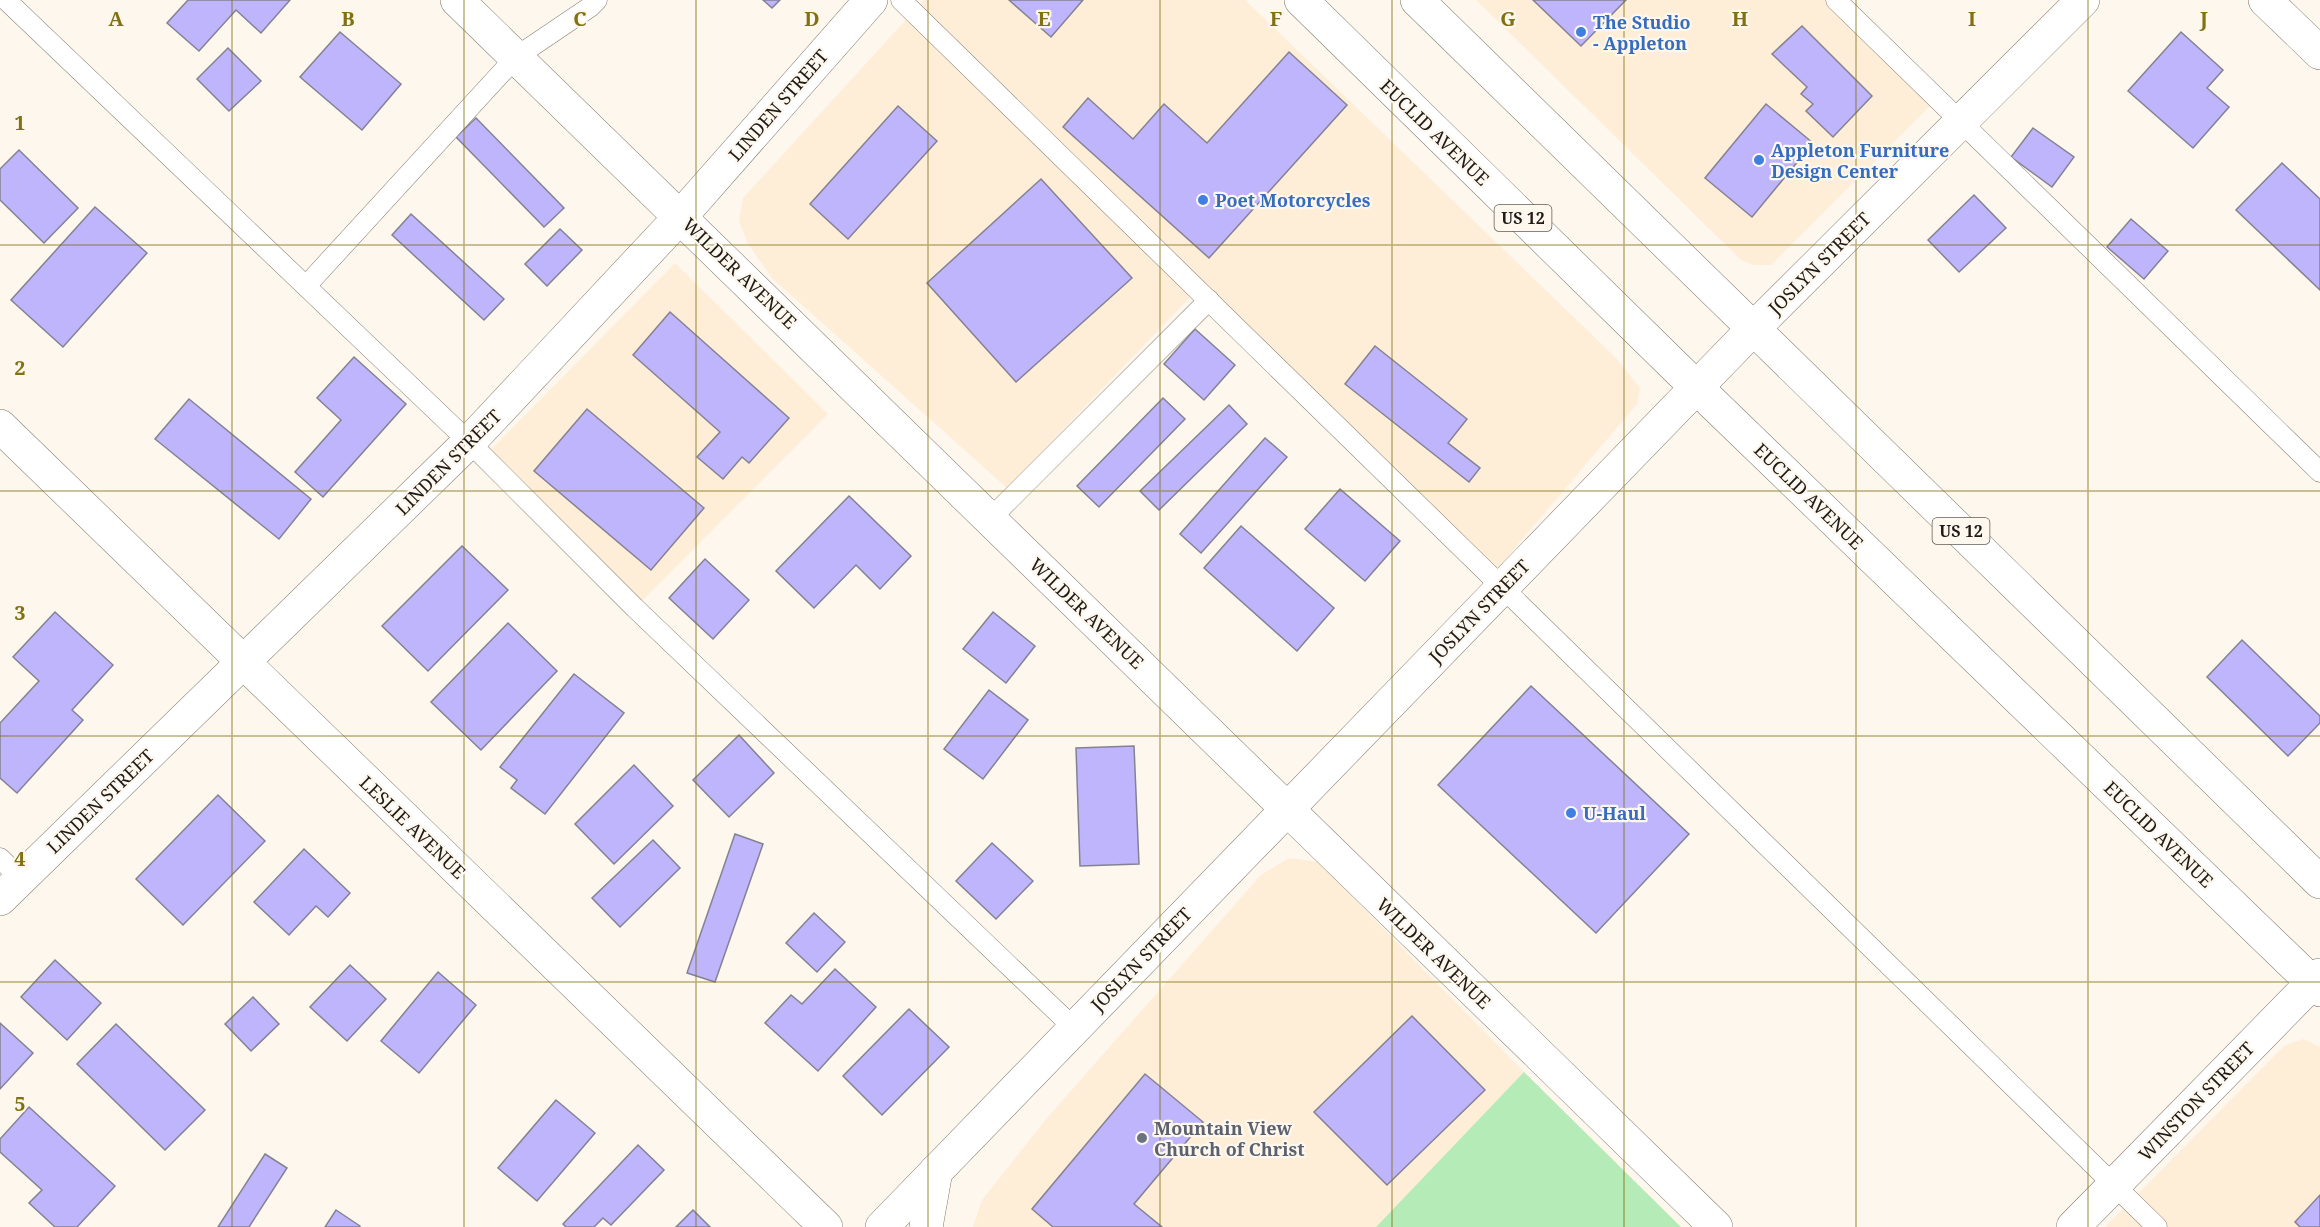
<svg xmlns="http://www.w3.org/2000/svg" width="2320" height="1227" font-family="'Noto Serif',serif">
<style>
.built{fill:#feeed8}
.green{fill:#b5ebb7}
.building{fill:#beb5fd;stroke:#848292;stroke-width:1.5}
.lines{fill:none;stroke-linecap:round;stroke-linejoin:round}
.service-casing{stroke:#847a6c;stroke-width:21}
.minor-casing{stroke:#847a6c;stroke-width:34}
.tertiary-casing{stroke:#847a6c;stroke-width:34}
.trunk-casing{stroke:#847a6c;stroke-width:34}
.service{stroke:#fff;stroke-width:20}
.minor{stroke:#fff;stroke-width:33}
.tertiary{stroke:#fff;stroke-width:33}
.trunk{stroke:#fff;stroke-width:33}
.grid{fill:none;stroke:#817111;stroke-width:1.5;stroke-opacity:0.55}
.shop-dot{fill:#3f7fe0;stroke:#fdf7ee;stroke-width:2}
.worship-dot{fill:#6b7280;stroke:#fdf7ee;stroke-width:2}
.labels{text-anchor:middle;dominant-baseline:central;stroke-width:4.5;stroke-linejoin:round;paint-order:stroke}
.shield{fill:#fdf7ee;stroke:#615c56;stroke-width:1.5}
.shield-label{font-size:16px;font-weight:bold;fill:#1e1a15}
.shop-label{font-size:18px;font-weight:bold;fill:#366cbe;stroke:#fdf7ee;text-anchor:start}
.street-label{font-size:18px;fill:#1e1a15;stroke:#fdf7ee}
.worship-label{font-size:18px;font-weight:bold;fill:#5b616d;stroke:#fdf7ee;text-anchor:start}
.grid-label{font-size:20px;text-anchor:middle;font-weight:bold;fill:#817111;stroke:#fdf7ee;stroke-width:4.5;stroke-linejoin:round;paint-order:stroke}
</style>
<rect width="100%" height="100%" fill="#fdf7ee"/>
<!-- built -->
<g class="built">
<path d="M924 0H1245L1616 358 1640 388 1637 404 1492 575 1198 289 1007 488 772 278 748 244 739 221 743 198Z"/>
<path d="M1476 0H1837L1938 98 1771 265H1754L1741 260Z"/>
<path d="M675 263 828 414 635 608 483 458Z"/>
<path d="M1289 858 1318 862 1524 1072 1376 1227H973L982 1200 1047 1118 1261 875Z"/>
<path d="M2303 1039 2320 1047V1227H2105L2284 1046Z"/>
</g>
<!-- green -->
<path class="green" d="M1524 1072 1681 1227H1376Z"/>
<!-- building -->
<g class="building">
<path d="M188 0H290L261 33 236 10 199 51 167 23Z"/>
<path d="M763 0H780L772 8Z"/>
<path d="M1009 0H1083L1051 37Z"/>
<path d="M1533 0H1626L1581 46Z"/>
<path d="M1802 26 1872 96 1833 137 1806 111 1813 104 1801 94 1807 87 1772 54Z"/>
<path d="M340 32 401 84 362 130 300 77Z"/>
<path d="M2181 32 2223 70 2207 88 2229 107 2193 148 2128 91Z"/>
<path d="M228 48 261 81 229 111 197 79Z"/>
<path d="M1289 52 1347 105 1209 258 1063 127 1088 98 1133 139 1164 104 1207 143Z"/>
<path d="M1766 104 1813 143 1752 217 1705 178Z"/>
<path d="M898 106 937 141 848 239 810 204Z"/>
<path d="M476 118 564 208 544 227 456 137Z"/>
<path d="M2033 128 2074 157 2052 187 2011 157Z"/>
<path d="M19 150 78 208 44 243 0 200V169Z"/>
<path d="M2282 163 2320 199V290L2236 210Z"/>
<path d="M1041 179 1132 278 1016 382 927 283Z"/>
<path d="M1974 195 2006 228 1959 272 1928 240Z"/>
<path d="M95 207 147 253 63 347 11 300Z"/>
<path d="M411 214 504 299 484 320 392 235Z"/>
<path d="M2131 219 2168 251 2144 279 2107 247Z"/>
<path d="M560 229 582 250 547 286 525 264Z"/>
<path d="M670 312 789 418 749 463 742 457 723 479 697 457 720 432 633 355Z"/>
<path d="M1195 329 1235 365 1204 400 1164 364Z"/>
<path d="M1375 346 1467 419 1448 443 1480 468 1469 482 1345 384Z"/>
<path d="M354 357 406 404 323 497 295 472 341 420 317 398Z"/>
<path d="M1163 398 1185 419 1099 507 1077 486Z"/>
<path d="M189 399 311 499 279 539 155 439Z"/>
<path d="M1229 405 1247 424 1159 510 1140 491Z"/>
<path d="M587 409 704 508 651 570 534 471Z"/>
<path d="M1265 438 1287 457 1201 553 1180 534Z"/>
<path d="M1340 489 1400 541 1365 581 1305 529Z"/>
<path d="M849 496 911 556 880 589 856 565 814 608 776 571Z"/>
<path d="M1241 526 1334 608 1297 651 1204 568Z"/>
<path d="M462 546 508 590 428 671 382 626Z"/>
<path d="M705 559 749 600 713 639 669 598Z"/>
<path d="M55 612 113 665 72 710 83 720 17 793 0 778V723L39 681 13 657Z"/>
<path d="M993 612 1035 646 1006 683 963 649Z"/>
<path d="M508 623 557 671 481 750 431 702Z"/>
<path d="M2242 640 2320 716V723L2288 756 2207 677Z"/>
<path d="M574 674 624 713 545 814 511 788 517 780 500 767Z"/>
<path d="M1531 686 1689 834 1596 933 1438 785Z"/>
<path d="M989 690 1028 720 983 779 944 749Z"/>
<path d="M739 735 774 773 729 817 693 780Z"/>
<path d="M1134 746 1139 864 1080 866 1076 748Z"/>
<path d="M634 765 673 806 614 864 575 824Z"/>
<path d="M218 795 265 841 183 925 136 879Z"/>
<path d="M735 834 763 844 715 982 687 973Z"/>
<path d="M653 840 680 868 620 927 592 898Z"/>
<path d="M992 843 1033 881 996 919 956 881Z"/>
<path d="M304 849 350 893 328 917 316 906 289 935 254 902Z"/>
<path d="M814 913 845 942 817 972 786 943Z"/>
<path d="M55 960 101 1003 67 1040 21 997Z"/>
<path d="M350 965 386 999 347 1041 310 1007Z"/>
<path d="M835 969 876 1007 818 1071 765 1023 791 995 802 1004Z"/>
<path d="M438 972 476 1005 419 1073 381 1041Z"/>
<path d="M253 997 279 1024 251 1051 225 1024Z"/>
<path d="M909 1009 949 1047 882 1115 843 1076Z"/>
<path d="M1412 1016 1485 1090 1387 1185 1314 1112Z"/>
<path d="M0 1023 33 1053 0 1089Z"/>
<path d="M116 1024 205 1110 165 1150 77 1064Z"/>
<path d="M1145 1074 1203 1122 1134 1204 1162 1227H1053L1032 1209Z"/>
<path d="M556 1100 595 1133 537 1201 498 1168Z"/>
<path d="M29 1107 115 1186 77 1227H55L29 1203 42 1190 0 1152V1139Z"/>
<path d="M638 1145 664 1170 611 1225 603 1218 594 1227H566L563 1224Z"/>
<path d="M265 1154 287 1168 249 1227H218Z"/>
<path d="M2320 1195V1227H2300L2295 1222Z"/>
<path d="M336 1210 360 1226 359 1227H325Z"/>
<path d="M693 1210 710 1227H676Z"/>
</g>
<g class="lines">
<!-- service casing -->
<g class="service-casing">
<g id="service">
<path d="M6 0 469 442 635 608 1074 1028"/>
<path d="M901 0 2157 1227"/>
<path d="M1836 0 2320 472"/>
<path d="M306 286 516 57 590 7 597 0"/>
<path d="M990 519 1209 300"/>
<path d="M0 858 20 878"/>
</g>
</g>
<!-- minor casing -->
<g class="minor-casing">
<g id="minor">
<path d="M457 0 1716 1227"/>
<path d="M2265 0 2320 53"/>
<path d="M1754 328 2083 0"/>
<path d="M0 426 826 1227"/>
<path d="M0 899 475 436 681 216 871 0"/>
<path d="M2073 1227 2320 975"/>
</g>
</g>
<!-- tertiary casing -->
<g class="tertiary-casing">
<g id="tertiary">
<path d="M882 1227 1754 328"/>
<path d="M926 1227 936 1171"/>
</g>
</g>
<!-- trunk casing -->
<g class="trunk-casing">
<g id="trunk">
<path d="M1301 0 1696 387 2320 990"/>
<path d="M1417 0 2320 882"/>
</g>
</g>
<!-- service -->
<use href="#service" class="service"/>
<!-- minor -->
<use href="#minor" class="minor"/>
<!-- tertiary -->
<use href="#tertiary" class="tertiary"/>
<!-- trunk -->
<use href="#trunk" class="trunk"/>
</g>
<!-- grid -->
<path class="grid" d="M232 0V1227M464 0V1227M696 0V1227M928 0V1227M1160 0V1227M1392 0V1227M1624 0V1227M1856 0V1227M2088 0V1227M0 245H2320M0 491H2320M0 736H2320M0 982H2320"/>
<!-- markers -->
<g class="shop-dot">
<circle cx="1581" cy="32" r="6"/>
<circle cx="1759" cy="160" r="6"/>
<circle cx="1203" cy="200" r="6"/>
<circle cx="1571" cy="813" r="6"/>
</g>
<circle class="worship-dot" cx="1142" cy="1138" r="6"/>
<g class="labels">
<!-- shield labels -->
<g class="shield">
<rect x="1494.5" y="205" width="57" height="26" rx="4.5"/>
<rect x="1932.5" y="518" width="57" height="26" rx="4.5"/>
</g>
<g class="shield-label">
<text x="1523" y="218">US 12</text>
<text x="1961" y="531">US 12</text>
</g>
<!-- shop labels -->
<g class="shop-label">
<text x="1593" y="22">The Studio<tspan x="1593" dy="21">- Appleton</tspan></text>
<text x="1771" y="150">Appleton Furniture<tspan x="1771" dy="21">Design Center</tspan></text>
<text x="1215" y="200">Poet Motorcycles</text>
<text x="1583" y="813">U-Haul</text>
</g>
<!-- street labels -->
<g class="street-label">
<text transform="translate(778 105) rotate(-49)">LINDEN STREET</text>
<text transform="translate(1435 132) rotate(44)">EUCLID AVENUE</text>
<text transform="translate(1819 263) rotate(-45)">JOSLYN STREET</text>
<text transform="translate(740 273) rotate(44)">WILDER AVENUE</text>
<text transform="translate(448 462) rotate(-45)">LINDEN STREET</text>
<text transform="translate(1809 496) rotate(44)">EUCLID AVENUE</text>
<text transform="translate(1479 611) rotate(-46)">JOSLYN STREET</text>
<text transform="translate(1087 613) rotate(44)">WILDER AVENUE</text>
<text transform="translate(100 801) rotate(-44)">LINDEN STREET</text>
<text transform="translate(413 827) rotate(44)">LESLIE AVENUE</text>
<text transform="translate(2159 834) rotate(44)">EUCLID AVENUE</text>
<text transform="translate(1434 953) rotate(44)">WILDER AVENUE</text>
<text transform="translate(1141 959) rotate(-46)">JOSLYN STREET</text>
<text transform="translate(2196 1101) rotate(-46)">WINSTON STREET</text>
</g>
<!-- worship labels -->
<g class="worship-label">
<text x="1154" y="1128">Mountain View<tspan x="1154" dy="21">Church of Christ</tspan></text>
</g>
</g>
<g class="grid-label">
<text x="116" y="26">A</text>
<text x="348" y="26">B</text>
<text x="580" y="26">C</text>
<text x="812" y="26">D</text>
<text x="1044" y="26">E</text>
<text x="1276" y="26">F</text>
<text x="1508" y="26">G</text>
<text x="1740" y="26">H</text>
<text x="1972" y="26">I</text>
<text x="2204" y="26">J</text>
<text x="20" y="130">1</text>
<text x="20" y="375">2</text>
<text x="20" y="620">3</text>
<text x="20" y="866">4</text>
<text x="20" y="1111">5</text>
</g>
</svg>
